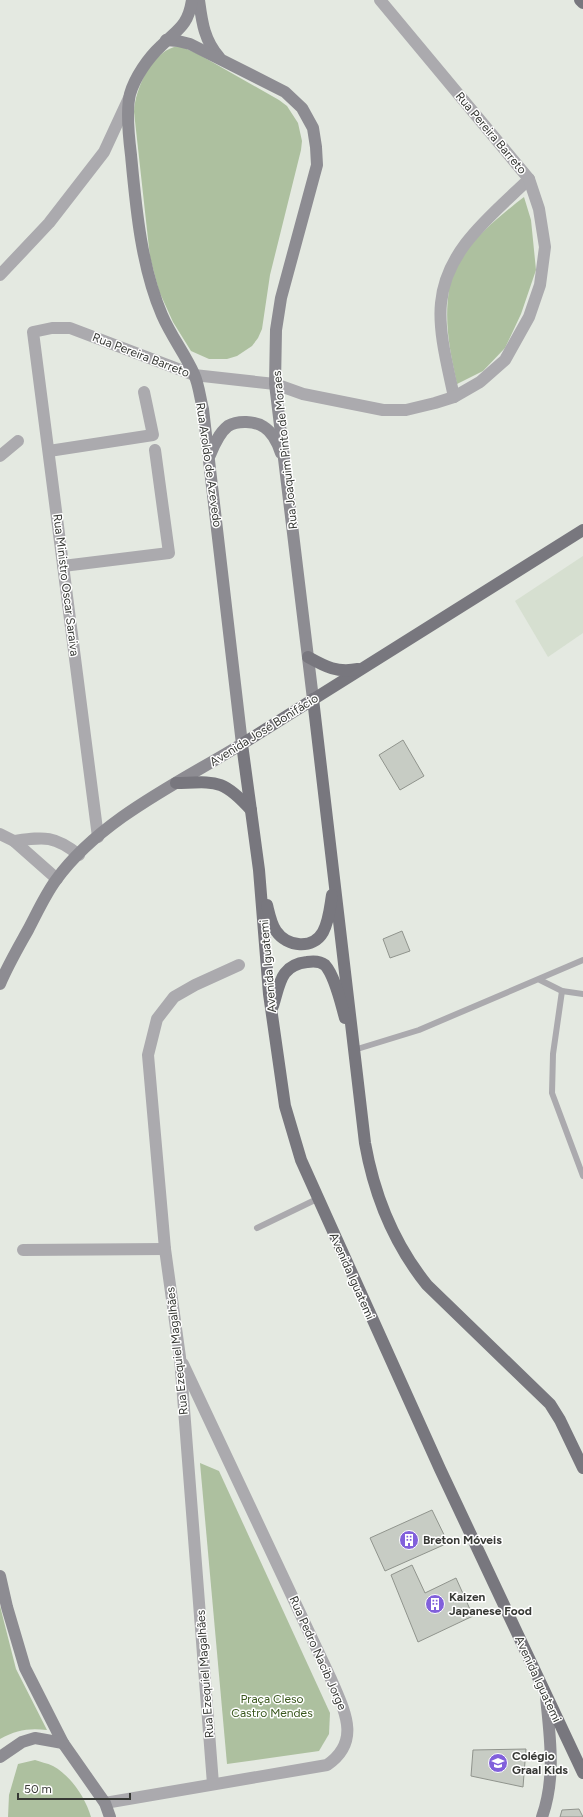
<svg xmlns="http://www.w3.org/2000/svg" width="583" height="1817" font-family="Figtree,sans-serif">
<style>
.built{fill:#d6dfd0}
.green{fill:#adc09f}
.building{fill:#c7ccc4;stroke:#90948d}
.lines{fill:none;stroke-linecap:round;stroke-linejoin:round}
.lane{stroke:#abaaae;stroke-width:6}
.street{stroke:#abaaae;stroke-width:12}
.secondary{stroke:#8d8c92;stroke-width:12}
.primary{stroke:#78777e;stroke-width:12}
.labels{text-anchor:middle;dominant-baseline:central;stroke-width:3;stroke-linejoin:round;paint-order:stroke}
.street-label{font-size:12px;fill:#373935;stroke:#fff}
.poi-label{font-size:12px;font-weight:bold;fill:#373935;stroke:#fff;text-anchor:start}
.park-label{font-size:12px;fill:#39571d;stroke:#fff}
</style>
<rect width="100%" height="100%" fill="#e4e9e1"/>
<!-- built -->
<path class="built" d="M583 556V633L548 657 515 601Z"/>
<!-- green -->
<g class="green">
<path d="M174 47H182L198 54 279 100 287 106 298 123 302 141 301 150 270 275 262 329 258 338 252 346 237 356 227 359H209L191 351 173 322 159 291 150 257 134 112C135 89 151 54 174 47Z"/>
<path d="M524 197 531 220 536 270 521 314 505 348 483 371 457 384C450 351 444 324 449 290 449 285 449 279 451 275 459 249 502 214 524 197Z"/>
<path d="M200 1463 219 1471 330 1713 329 1734 319 1751 227 1764Z"/>
<path d="M0 1606 16 1669 47 1730C28 1728 17 1730 0 1739Z"/>
<path d="M35 1760C40 1762 47 1763 53 1766 71 1776 85 1797 91 1817H8L9 1795 18 1764Z"/>
</g>
<!-- building -->
<g class="building">
<path d="M403 740 424 776 400 790 379 755Z"/>
<path d="M402 931 410 951 390 958 383 939Z"/>
<path d="M432 1510 448 1543 385 1571 370 1538Z"/>
<path d="M412 1565 425 1593 456 1578 473 1616 418 1642 391 1575Z"/>
<path d="M526 1749 523 1787 471 1776 473 1750Z"/>
<path d="M579 1809 583 1817H560L562 1810Z"/>
</g>
<g class="lines">
<!-- lane -->
<g class="lane">
<path d="M540 980 562 991 583 994"/>
<path d="M562 991 553 1054 552 1093 583 1176"/>
<path d="M354 1050 419 1030 583 960"/>
<path d="M257 1228 317 1199"/>
</g>
<!-- street -->
<g class="street">
<path d="M0 275 49 223 104 152 129 98"/>
<path d="M454 397C448 368 438 332 441 303 446 249 492 215 529 179"/>
<path d="M49 451 153 435 144 392"/>
<path d="M0 456 18 441"/>
<path d="M63 566 169 553 155 450"/>
<path d="M0 834 14 841 57 879"/>
<path d="M98 837 33 332 52 328H70L194 375 275 384 303 394 383 410H406L435 403 454 397 480 382 505 360 529 317 540 285 545 247 539 209 529 179 380 0"/>
<path d="M14 841C44 837 54 835 79 855"/>
<path d="M23 1250 165 1249"/>
<path d="M213 1784 180 1357 165 1249 148 1055 157 1019 174 997 195 985 239 965"/>
<path d="M105 1803 327 1765C362 1741 344 1710 331 1679L183 1364"/>
</g>
<!-- secondary -->
<g class="secondary">
<path d="M199 0C202 22 204 40 219 57"/>
<path d="M166 40 178 41 190 44 285 92 302 108 313 128 316 147 317 165 281 298 276 330 275 384 313 699"/>
<path d="M210 455C214 445 219 433 228 426 238 420 255 421 264 427 272 432 278 444 281 453"/>
<path d="M0 984C8 965 18 948 28 930 37 913 45 895 56 880 100 819 180 782 242 744L203 409C200 398 199 385 194 374 185 354 171 336 162 315 141 266 136 208 131 155 129 139 126 110 130 94 135 77 148 58 161 46 178 29 188 26 192 0"/>
<path d="M0 1576 7 1607 25 1668 63 1743 105 1803 110 1817"/>
<path d="M0 1757 22 1742 35 1738 63 1743"/>
<path d="M542 1817C556 1778 550 1737 546 1697"/>
</g>
<!-- primary -->
<g class="primary">
<path d="M580 0 583 3"/>
<path d="M583 530 242 744 259 870 269 994 285 1106 301 1160 440 1469 583 1773"/>
<path d="M308 657C326 667 337 673 358 669"/>
<path d="M313 699 365 1143C374 1194 394 1244 427 1285L550 1404 560 1420 583 1468"/>
<path d="M176 783C216 782 222 778 251 810"/>
<path d="M267 905C269 913 271 924 276 931 287 947 313 950 323 932 329 921 330 907 332 895"/>
<path d="M273 1006C280 984 280 965 307 962 313 961 320 961 325 965 335 976 341 1004 345 1018"/>
</g>
</g>
<!-- icons -->
<defs>
<g id="building-disc" transform="scale(1)"><circle r="9.5" fill="#8160db" stroke="#fff"/><path d="M-4-6H4V6H1V3H-1V6H-4ZM-2.5-4.3h1.7v1.8h-1.7ZM.8-4.3h1.7v1.8H.8ZM-2.5-1h1.7V.8h-1.7ZM.8-1h1.7V.8H.8Z" fill="#fff"/></g>
<g id="school-disc" transform="scale(1)"><circle r="9.5" fill="#8160db" stroke="#fff"/><path d="M0-5L7-2L0 1L-7-2ZM-4 1L0 2.5L4 1V4Q0 6-4 4Z" fill="#fff"/></g>
</defs>
<g fill-rule="evenodd">
<use href="#building-disc" x="409" y="1540"/>
<use href="#building-disc" x="435" y="1604"/>
<use href="#school-disc" x="498" y="1763"/>
</g>
<g class="labels">
<!-- street labels -->
<g class="street-label">
<text transform="translate(491 133) rotate(50)">Rua Pereira Barreto</text>
<text transform="translate(141 355) rotate(21)">Rua Pereira Barreto</text>
<text transform="translate(285 450) rotate(-96)">Rua Joaquim Pinto de Moraes</text>
<text transform="translate(209 465) rotate(82)">Rua Aroldo de Azevedo</text>
<text transform="translate(66 585) rotate(83)">Rua Ministro Oscar Saraiva</text>
<text transform="translate(264 730) rotate(-32)">Avenida José Bonifácio</text>
<text transform="translate(268 966) rotate(-95)">Avenida Iguatemi</text>
<text transform="translate(352 1276) rotate(66)">Avenida Iguatemi</text>
<text transform="translate(177 1351) rotate(-96)">Rua Ezequiel Magalhães</text>
<text transform="translate(318 1653) rotate(66)">Rua Pedro Nacib Jorge</text>
<text transform="translate(205 1674) rotate(-94)">Rua Ezequiel Magalhães</text>
<text transform="translate(538 1679) rotate(65)">Avenida Iguatemi</text>
</g>
<!-- poi labels -->
<g class="poi-label">
<text x="423" y="1540">Breton Móveis</text>
<text x="449" y="1597">Kaizen<tspan x="449" dy="14">Japanese Food</tspan></text>
<text x="512" y="1756">Colégio<tspan x="512" dy="14">Graal Kids</tspan></text>
</g>
<!-- park labels -->
<g class="park-label">
<text x="272" y="1699">Praça Cleso<tspan x="272" dy="14">Castro Mendes</tspan></text>
</g>
</g>
<!-- scale -->
<path d="M18 1793v6h112v-6" fill="none" stroke="#373935" stroke-width="2"/>
<text x="24" y="1793" font-size="12" fill="#373935" stroke="#ffffff" stroke-width="3" paint-order="stroke">50 m</text>
</svg>
